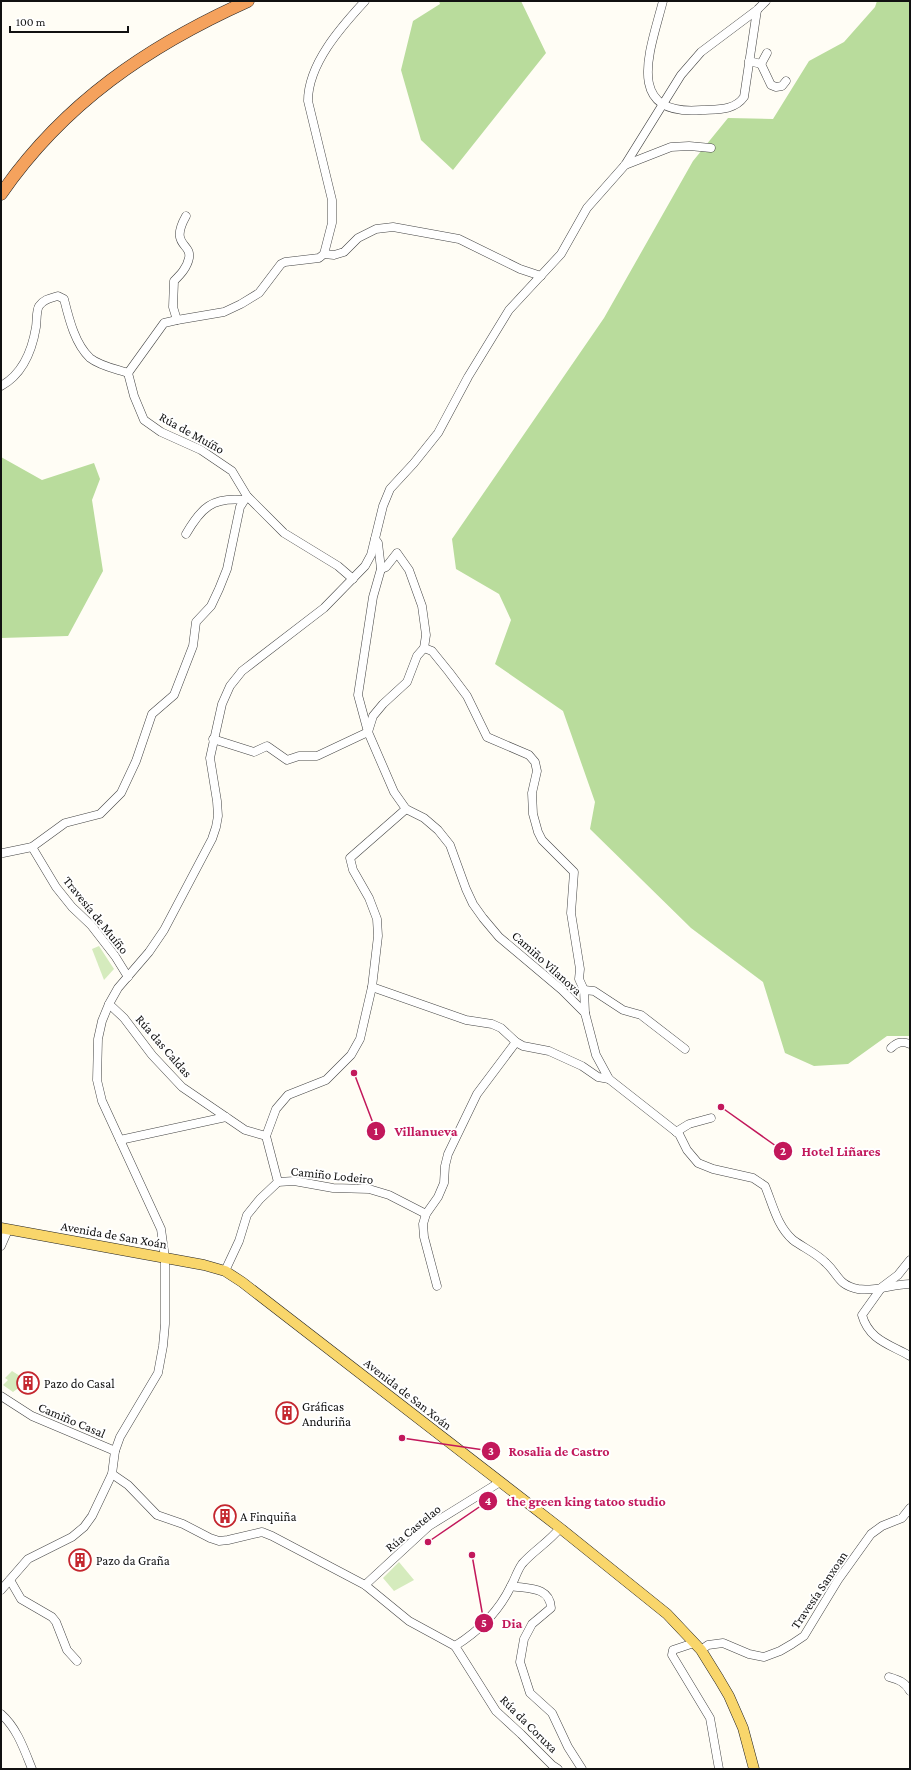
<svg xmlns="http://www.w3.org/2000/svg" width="911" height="1770" font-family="'Crimson Pro',serif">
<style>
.green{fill:#d5ebbd}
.forest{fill:#b9dc9c}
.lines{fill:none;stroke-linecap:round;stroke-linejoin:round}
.minor-casing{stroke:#444;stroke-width:9}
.major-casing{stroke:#222;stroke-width:11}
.highway-casing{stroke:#222;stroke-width:13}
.minor{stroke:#fff;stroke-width:8}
.major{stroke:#f9d66b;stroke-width:10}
.highway{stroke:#f5a25d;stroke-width:12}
.labels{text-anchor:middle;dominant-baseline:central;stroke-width:4;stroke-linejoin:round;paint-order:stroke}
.street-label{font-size:13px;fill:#111;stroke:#fff}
.poi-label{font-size:13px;fill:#111;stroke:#fff;text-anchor:start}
.leader{fill:none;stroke:#c2185b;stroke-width:1.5}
.callout-dot{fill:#c2185b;stroke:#fff;stroke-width:1.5}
.mark-label{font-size:12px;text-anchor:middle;font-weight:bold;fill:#fff}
.callout-label{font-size:14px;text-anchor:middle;font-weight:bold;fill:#c2185b;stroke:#fff;stroke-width:4;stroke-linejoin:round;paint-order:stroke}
</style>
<rect width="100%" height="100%" fill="#fffdf5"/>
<!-- green -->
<g class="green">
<path d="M99 946 114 969 104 980 92 949Z"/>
<path d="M12 1371 28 1381 13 1392 3 1385 8 1380 5 1378Z"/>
<path d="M399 1562 414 1580 394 1591 383 1578Z"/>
</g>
<!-- forest -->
<g class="forest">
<path d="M439 1H521L546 53 453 170 421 140 401 70 413 21 440 4Z"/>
<path d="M877 1H910V1036H887L848 1064 814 1066 785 1053 763 982 691 928 590 829 595 802 563 711 495 664 511 620 499 594 456 569 452 539 604 318 693 161 728 118 773 119 809 61 844 42 875 7Z"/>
<path d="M1 457 42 480 94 463 100 479 92 500 103 571 68 636 1 638Z"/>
</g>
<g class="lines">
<!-- minor casing -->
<g class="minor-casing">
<g id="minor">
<path d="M663 1C651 48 622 117 702 110 717 109 734 111 744 97L757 10"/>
<path d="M749 61 761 64 767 53"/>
<path d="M761 64 771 85 776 87 782 86 786 81"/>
<path d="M625 165 671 147 689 146 711 148"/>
<path d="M324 254 332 223V200L308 101C308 64 341 27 365 1"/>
<path d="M177 320 173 307 174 281C180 275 187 268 189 258 192 243 169 246 186 216"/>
<path d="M128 373 164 323 177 320 224 312 241 304 259 293 281 264 285 262 319 258 324 254 334 255 344 252 358 238 376 229 393 227 459 239 520 269 541 276"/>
<path d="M128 373 134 396 144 420 161 432 201 450 232 471 247 496 284 533 338 566 353 579"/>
<path d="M1 386C23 374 32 351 36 327 37 321 36 311 39 306 44 299 51 298 58 296L64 299C69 319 75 344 90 358 100 366 116 369 128 373"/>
<path d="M186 534C201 508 212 497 244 500"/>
<path d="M375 539 378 543 381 569 373 597 358 695 368 732 394 792 406 809"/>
<path d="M424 648 432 651 449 672 467 696 487 737 529 755 535 762 537 771 532 793 533 814 538 832 542 840 574 872 571 913 580 969 579 979 584 990 585 1013"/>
<path d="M213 739 254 752 267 746 287 760 299 756H317L368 732 373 716 383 704 407 682 417 656 424 648 426 635 422 606 409 570 397 553 386 567 381 569"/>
<path d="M406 809 424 818 438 830 450 845 466 889 473 904 483 918 499 937 562 990 585 1013 596 1055 609 1079 679 1134 687 1150 698 1163 713 1169 753 1178 765 1186C773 1205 777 1226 793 1240 804 1248 816 1253 826 1263 839 1275 838 1285 858 1289 875 1292 893 1284 910 1284"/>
<path d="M32 847 56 887 72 907 91 925 115 956 128 977"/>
<path d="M3 853 32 847 65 823 100 814 121 793 136 761 152 714 174 695 193 646 196 622 211 606 219 589 227 569 240 507 247 496"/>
<path d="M372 987 466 1020 492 1024 501 1028 516 1042 523 1046 549 1051 582 1066 598 1077 609 1079"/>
<path d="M584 990 594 991 623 1010 641 1015 685 1049"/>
<path d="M109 1004 124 1018 152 1055 182 1087 245 1130 266 1136"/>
<path d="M891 1048C897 1042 902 1041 910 1044"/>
<path d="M676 1132 689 1124 711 1118"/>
<path d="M120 1140 226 1117"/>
<path d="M278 1182 294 1181 333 1188 369 1189 389 1195 426 1214"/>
<path d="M1 1246 8 1230"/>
<path d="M910 1260 898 1275 882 1287 862 1315C869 1340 889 1344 910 1356"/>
<path d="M225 1271 239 1241 247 1215 260 1199 278 1182 266 1136 276 1109 288 1095 326 1080 351 1055 360 1039 372 987 378 936 377 919 369 898 353 870 350 858 406 809"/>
<path d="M437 1286 424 1237 423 1224 426 1214 438 1197 444 1183 445 1166 448 1154 477 1094 516 1042"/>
<path d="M1 1396 32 1416 115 1451"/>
<path d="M112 1474 128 1485 157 1515 183 1524 210 1538 219 1541 228 1540 262 1532 272 1536 365 1585 409 1621 455 1646"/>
<path d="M10 1580 21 1599 52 1617 56 1622 67 1650 77 1661"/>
<path d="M365 1585 429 1526 500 1482"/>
<path d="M511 1586C527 1589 550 1586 551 1608L532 1624 524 1639 520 1662 530 1693 552 1713 568 1747 582 1769"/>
<path d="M1 1590 28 1559 72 1537 84 1527 92 1516 112 1474 115 1451 120 1437 158 1373 163 1346 165 1324V1258L161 1229 102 1101 97 1080 98 1039 102 1021 109 1004 118 988 149 952 164 930 212 839 216 827 218 816 217 801 210 758 222 704 230 686 242 671 324 608 365 566 371 555 383 506 390 489 414 463 438 433 468 377 509 310 561 254 587 208 625 165 681 75 701 52 757 10 766 1"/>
<path d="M694 1643 673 1650 672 1655 710 1718 719 1769"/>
<path d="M701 1650 708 1645 723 1643 749 1654 764 1657 780 1651 792 1644 804 1636 838 1580 871 1534 882 1526 902 1518 910 1508"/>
<path d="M889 1677C899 1680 905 1682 910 1691"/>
<path d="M1 1714C17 1728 24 1749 32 1769"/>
<path d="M558 1769 552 1765 521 1734 496 1711 455 1646C479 1631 499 1611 511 1586 515 1579 517 1571 522 1564 533 1551 549 1542 560 1528"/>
</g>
</g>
<!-- major casing -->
<g class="major-casing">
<path id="major" d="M1 1228 204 1265 225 1271 242 1282 560 1528 667 1614 701 1650 719 1679 729 1696 743 1728 754 1769"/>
</g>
<!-- highway casing -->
<g class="highway-casing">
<path id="highway" d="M1 194C64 103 148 46 248 1"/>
</g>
<!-- minor -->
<use href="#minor" class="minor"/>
<!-- major -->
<use href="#major" class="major"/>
<!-- highway -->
<use href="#highway" class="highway"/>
</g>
<!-- icons -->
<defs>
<g id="building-ring" transform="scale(1.15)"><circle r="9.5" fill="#fff" stroke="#c4262e" stroke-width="1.5"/><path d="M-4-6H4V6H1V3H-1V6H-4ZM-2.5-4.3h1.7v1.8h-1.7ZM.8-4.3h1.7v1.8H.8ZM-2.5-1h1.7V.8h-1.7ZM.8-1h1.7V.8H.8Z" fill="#c4262e"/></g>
</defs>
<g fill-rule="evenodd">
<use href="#building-ring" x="28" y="1383"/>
<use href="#building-ring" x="287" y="1413"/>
<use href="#building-ring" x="225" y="1516"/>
<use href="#building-ring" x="80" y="1560"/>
</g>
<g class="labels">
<!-- street labels -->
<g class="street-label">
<text transform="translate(192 433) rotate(29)">Rúa de Muíño</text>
<text transform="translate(96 915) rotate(51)">Travesía de Muíño</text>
<text transform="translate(547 963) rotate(42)">Camiño Vilanova</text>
<text transform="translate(164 1046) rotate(49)">Rúa das Caldas</text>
<text transform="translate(332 1175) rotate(6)">Camiño Lodeiro</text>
<text transform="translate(114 1235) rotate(10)">Avenida de San Xoán</text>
<text transform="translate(408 1394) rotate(38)">Avenida de San Xoán</text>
<text transform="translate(72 1420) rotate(23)">Camiño Casal</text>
<text transform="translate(413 1528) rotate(-39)">Rúa Castelao</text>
<text transform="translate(819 1590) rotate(-56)">Travesía Sanxoan</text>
<text transform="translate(529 1724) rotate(45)">Rúa da Coruxa</text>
</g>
<!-- poi labels -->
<g class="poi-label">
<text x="44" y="1383">Pazo do Casal</text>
<text x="302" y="1406">Gráficas<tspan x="302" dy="15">Anduriña</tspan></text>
<text x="240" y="1516">A Finquiña</text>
<text x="96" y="1560">Pazo da Graña</text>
</g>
</g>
<!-- callouts -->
<path class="leader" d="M354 1073L376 1131M721 1107L783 1151M402 1438L491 1451M428 1542L488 1501M472 1555L484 1623"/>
<g class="callout-dot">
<circle cx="354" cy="1073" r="4"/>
<circle cx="721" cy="1107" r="4"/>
<circle cx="402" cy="1438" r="4"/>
<circle cx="428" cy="1542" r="4"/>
<circle cx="472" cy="1555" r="4"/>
<circle cx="376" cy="1131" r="10"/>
<circle cx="783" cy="1151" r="10"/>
<circle cx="491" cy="1451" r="10"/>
<circle cx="488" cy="1501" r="10"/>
<circle cx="484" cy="1623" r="10"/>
</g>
<g class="mark-label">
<text x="376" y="1135">1</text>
<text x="783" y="1155">2</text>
<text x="491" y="1455">3</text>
<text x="488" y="1505">4</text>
<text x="484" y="1627">5</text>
</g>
<g class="callout-label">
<text x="426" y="1136">Villanueva</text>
<text x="841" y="1156">Hotel Liñares</text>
<text x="559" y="1456">Rosalia de Castro</text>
<text x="586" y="1506">the green king tatoo studio</text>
<text x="512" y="1628">Dia</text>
</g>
<!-- border -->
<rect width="911" height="1770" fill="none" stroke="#111111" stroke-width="4"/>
<!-- scale -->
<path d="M10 26v6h118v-6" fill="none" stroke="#111111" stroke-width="2"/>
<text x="16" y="26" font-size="12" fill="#111111" stroke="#ffffff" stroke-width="3" paint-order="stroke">100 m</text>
</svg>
